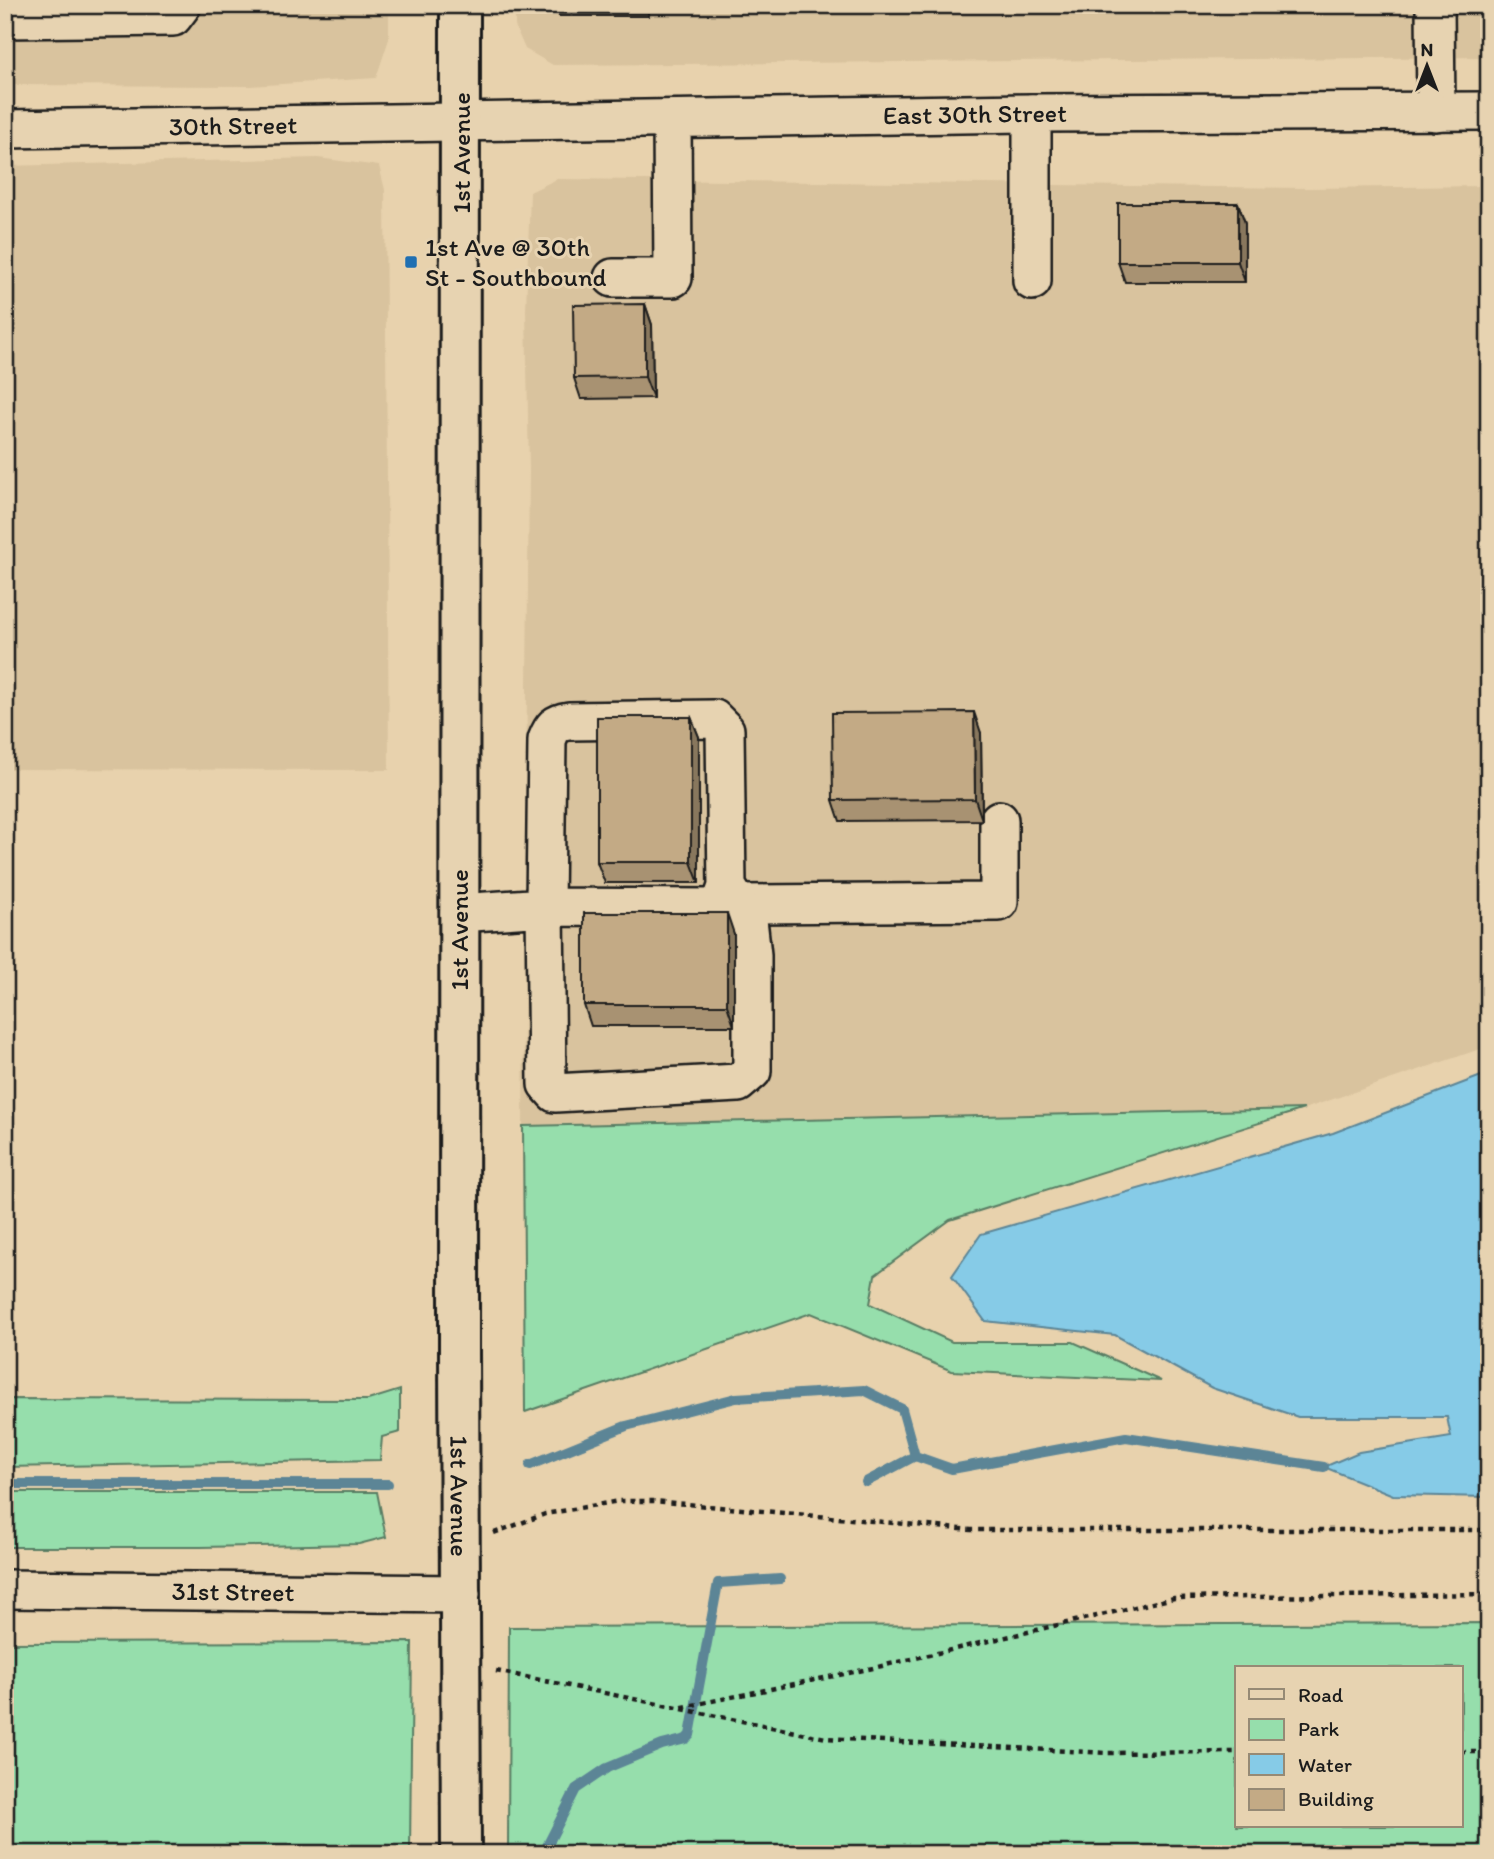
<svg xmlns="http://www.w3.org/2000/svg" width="1494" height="1859" font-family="Itim,sans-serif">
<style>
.built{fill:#d9c39e}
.green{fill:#96deac;stroke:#597d64;stroke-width:2;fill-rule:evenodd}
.water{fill:#86cbe7;stroke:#5c8596;stroke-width:2}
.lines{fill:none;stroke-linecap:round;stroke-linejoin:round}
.stream{stroke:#5c8596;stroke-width:10}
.minor-casing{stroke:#1c1c1c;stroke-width:42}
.major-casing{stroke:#1c1c1c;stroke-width:44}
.path{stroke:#1c1c1c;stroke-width:4.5;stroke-dasharray:5 5;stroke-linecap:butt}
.minor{stroke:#e7d3b1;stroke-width:37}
.major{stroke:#e7d3b1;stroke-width:38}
.wall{fill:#a89272;stroke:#1c1c1c;stroke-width:2}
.shaded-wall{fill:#88775d;stroke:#1c1c1c;stroke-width:2}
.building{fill:#c3aa85;stroke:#1c1c1c;stroke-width:2}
.poi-dot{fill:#1f6fb2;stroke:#e7d3b1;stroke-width:2.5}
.labels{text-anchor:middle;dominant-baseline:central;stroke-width:6;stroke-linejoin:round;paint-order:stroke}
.street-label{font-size:26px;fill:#1c1c1c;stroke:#e7d3b1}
.poi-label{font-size:26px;fill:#1c1c1c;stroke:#e7d3b1;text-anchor:start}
</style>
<rect width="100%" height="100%" fill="#e8d2ad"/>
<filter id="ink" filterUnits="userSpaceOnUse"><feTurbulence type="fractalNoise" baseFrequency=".0143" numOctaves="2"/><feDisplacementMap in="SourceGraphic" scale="14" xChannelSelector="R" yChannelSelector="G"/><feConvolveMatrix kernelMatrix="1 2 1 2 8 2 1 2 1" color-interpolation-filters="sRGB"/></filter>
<g filter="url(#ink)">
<!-- built -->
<g class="built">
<path d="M5 5H389V39L376 78 250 86 5 85Z"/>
<path d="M515 5H1489V57L553 65 525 49 515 26Z"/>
<path d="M318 158 379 166 385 190 389 770 5 769V166Z"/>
<path d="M557 179 1308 188 1489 186V1046L1304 1109 523 1125 529 470 526 311 530 192Z"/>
</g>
<!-- green -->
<g class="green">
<path d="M1304 1109 950 1220 875 1275 870 1304 952 1342H1073L1161 1381 952 1371 811 1313 525 1412 523 1126Z"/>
<path d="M400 1390V1432L382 1437 380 1460 5 1467V1399L368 1400Z"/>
<path d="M5 1492H377L386 1537 359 1544 201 1547H5Z"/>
<path d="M1489 1623V1854H508L509 1627ZM1461 1668V1826H1237V1668Z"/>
<path d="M412 1642 410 1854H5V1643Z"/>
</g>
<!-- water -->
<path class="water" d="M1489 1073V1497L1393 1495 1324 1467 1359 1452 1451 1437 1447 1417H1298L1212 1388 1115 1335 985 1321 952 1276 981 1234 1333 1133Z"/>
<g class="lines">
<!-- stream -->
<g class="stream">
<path d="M530 1465 626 1426 736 1398 864 1390 902 1409 915 1456 952 1469 1126 1437 1324 1467"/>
<path d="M866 1482 915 1456"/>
<path d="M5 1484H388"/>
<path d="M543 1854 576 1789 607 1768 662 1745 686 1739 690 1735 718 1583 780 1579"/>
</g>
<!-- minor casing -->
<g class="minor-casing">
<g id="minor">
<path d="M1435 5 1436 112"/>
<path d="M5 19 173 17 182 5"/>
<path id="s1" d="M5 129 1032 113 1489 111"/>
<path d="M613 278H673L672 119"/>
<path d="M1032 281V113"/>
<path d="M740 904 999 902V820"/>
<path d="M459 913 545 907 711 908 722 901 727 887 725 730 714 719 569 721C555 723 552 727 547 740L545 907 547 1084 555 1093 738 1083 752 1071V955L748 920 727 887"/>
<path id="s2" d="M5 1589 461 1594"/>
</g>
</g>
<!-- major casing -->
<g class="major-casing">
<g id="major">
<path id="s3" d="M460 5 459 1350 461 1854"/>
</g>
</g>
<!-- path -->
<g class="path">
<path d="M494 1533 545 1514 619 1501H653L971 1530H1489"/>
<path d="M496 1671 678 1708 873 1668 1174 1598 1489 1594"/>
<path d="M682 1709 826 1738 1106 1753 1237 1752"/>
<path d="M1461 1752H1489"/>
</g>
<!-- minor -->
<use href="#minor" class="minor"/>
<!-- major -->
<use href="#major" class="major"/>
</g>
<!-- wall -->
<g class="wall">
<path d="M555 5H649V16H559Z"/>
<path d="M1238 203 1245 223V282H1125L1118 262Z"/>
<path d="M645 304 652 325 653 398 581 399 574 378Z"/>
<path d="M691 717 699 737V883H605L597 862Z"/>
<path d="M981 733 982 820 840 821 833 800Z"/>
<path d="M734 934V1026H591L584 1005Z"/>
</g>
<!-- shaded-wall -->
<g class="shaded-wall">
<path d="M645 5H649V16Z"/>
<path d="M1238 203 1245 223V282L1238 262Z"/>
<path d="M645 304 652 325 653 398 645 377Z"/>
<path d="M974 712 981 733 982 820 975 799Z"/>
<path d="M691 717 699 737V883L691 862Z"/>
<path d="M727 913 734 934V1026L727 1005Z"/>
</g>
<!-- building -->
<g class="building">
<rect x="1118" y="203" width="120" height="59"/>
<path d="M645 304V377L574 378 573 305Z"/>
<path d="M974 712 975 799 833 800 832 713Z"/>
<rect x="597" y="717" width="94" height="145"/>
<rect x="584" y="913" width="143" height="92"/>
</g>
</g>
<!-- markers -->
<rect class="poi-dot" x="404" y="255" width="14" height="14" rx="3.5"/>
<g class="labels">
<!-- street labels -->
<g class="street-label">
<text stroke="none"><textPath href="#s1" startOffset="970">East 30th Street</textPath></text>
<text stroke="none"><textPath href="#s1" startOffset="228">30th Street</textPath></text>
<text transform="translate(461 153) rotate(-90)">1st Avenue</text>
<text transform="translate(459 930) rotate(-90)">1st Avenue</text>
<text stroke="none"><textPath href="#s3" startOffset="1491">1st Avenue</textPath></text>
<text stroke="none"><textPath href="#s2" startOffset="228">31st Street</textPath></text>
</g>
<!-- poi labels -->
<g class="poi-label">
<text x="425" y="247">1st Ave @ 30th<tspan x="425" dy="30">St - Southbound</tspan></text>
</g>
</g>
<!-- margin -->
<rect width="1494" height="1859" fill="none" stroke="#e7d3b1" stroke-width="28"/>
<rect x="14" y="14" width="1466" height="1831" fill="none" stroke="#1c1c1c" stroke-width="2.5" filter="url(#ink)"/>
<!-- legend -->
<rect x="1235" y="1666" width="228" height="161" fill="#e7d3b1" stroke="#968a75" stroke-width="2"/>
<rect x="1249" y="1689" width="35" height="10" fill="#e7d3b1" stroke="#968a75" stroke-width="2"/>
<text x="1298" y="1702" font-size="21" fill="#1c1c1c">Road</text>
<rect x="1249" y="1719" width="35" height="21" fill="#96deac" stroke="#968a75" stroke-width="2"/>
<text x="1298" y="1736" font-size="21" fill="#1c1c1c">Park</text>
<rect x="1249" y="1754" width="35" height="21" fill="#86cbe7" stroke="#968a75" stroke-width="2"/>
<text x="1298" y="1772" font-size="21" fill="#1c1c1c">Water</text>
<rect x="1249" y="1789" width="35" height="21" fill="#c3aa85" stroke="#968a75" stroke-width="2"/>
<text x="1298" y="1806" font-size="21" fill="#1c1c1c">Building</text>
<!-- north arrow -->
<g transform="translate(1427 66)" stroke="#e7d3b1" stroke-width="5" paint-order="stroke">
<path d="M0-5L12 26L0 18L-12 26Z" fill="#1c1c1c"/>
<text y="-10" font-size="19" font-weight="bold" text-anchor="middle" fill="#1c1c1c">N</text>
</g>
</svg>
